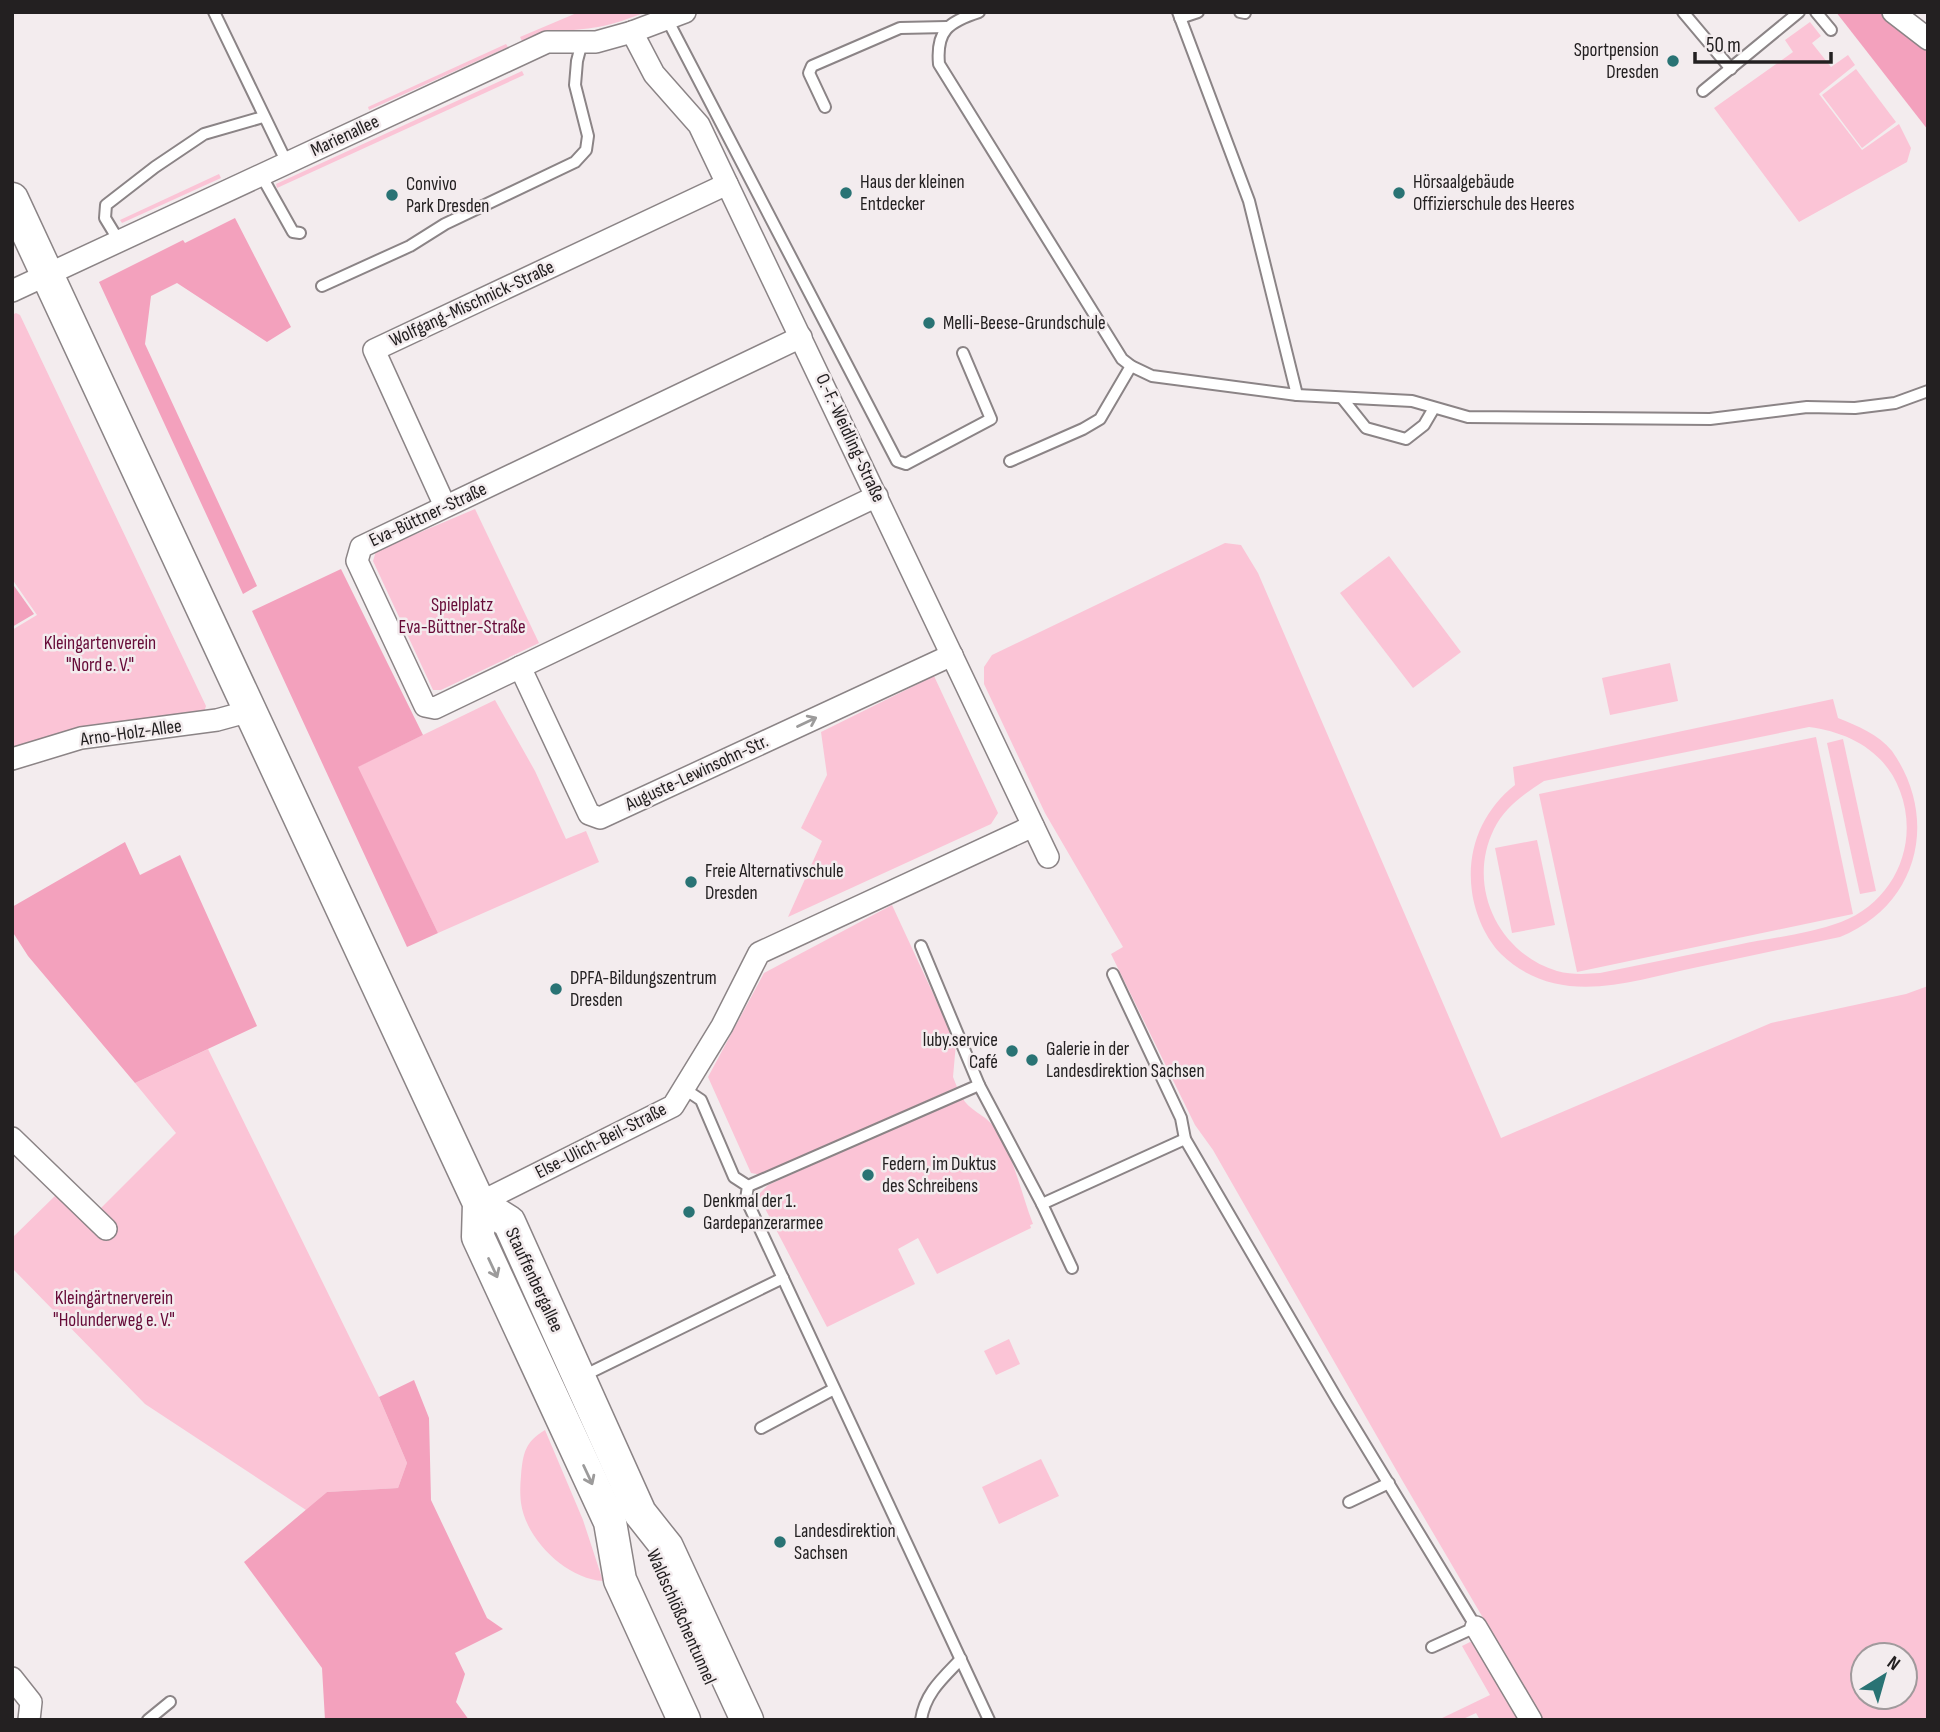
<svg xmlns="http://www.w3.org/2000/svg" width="1940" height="1732" font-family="'Sofia Sans Condensed',sans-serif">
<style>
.green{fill:#fbc4d6;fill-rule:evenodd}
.forest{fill:#f3a1bd}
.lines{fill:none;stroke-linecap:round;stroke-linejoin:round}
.service-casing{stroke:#8b8486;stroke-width:14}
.minor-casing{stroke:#8b8486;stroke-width:24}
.secondary-casing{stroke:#8b8486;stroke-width:35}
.service{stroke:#fff;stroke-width:10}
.minor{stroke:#fff;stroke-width:21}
.secondary{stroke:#fff;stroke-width:32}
.oneway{stroke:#9c9b9b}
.poi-dot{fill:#297374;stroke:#f3ecee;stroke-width:2.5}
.labels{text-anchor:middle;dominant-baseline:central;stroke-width:5;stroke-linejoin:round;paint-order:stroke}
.poi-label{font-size:19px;fill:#232021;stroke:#f3ecee;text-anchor:start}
.street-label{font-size:19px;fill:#232021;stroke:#f3ecee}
.park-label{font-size:19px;fill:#660b38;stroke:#f3ecee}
</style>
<rect width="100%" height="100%" fill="#f3ecee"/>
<!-- green -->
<g class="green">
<path d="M579 12H646C630 18 615 24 598 27 571 32 548 29 522 41L520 37Z"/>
<path d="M1810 22 1821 36 1812 43 1831 67 1848 55 1855 65 1819 94 1862 150 1899 124 1911 148 1907 162 1799 222 1714 108 1793 52 1785 40Z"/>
<path d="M506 44 508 47 369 110 368 107Z"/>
<path d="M1856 69 1896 122 1862 148 1822 95Z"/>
<path d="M522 71 524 75 277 188 276 184Z"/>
<path d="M219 174 221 178 122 223 120 220Z"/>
<path d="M16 313 20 315 206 706 204 712 12 751V630L37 615 12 579V315Z"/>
<path d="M475 509 539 643 441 690H433L373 561 376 551Z"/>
<path d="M1225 543 1241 545 1258 573 1501 1138 1771 1023 1906 994 1928 986V1720H1543L1402 1480 1213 1150 1195 1125 1111 954 1123 947 1045 813 984 684V667L992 655ZM1863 1655H1905V1697H1863Z"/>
<path d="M1389 556 1461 652 1413 688 1340 593Z"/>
<path d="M1670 663 1678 701 1610 715 1602 678Z"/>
<path d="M934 676 998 813 991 824 788 917 822 841 801 828 827 775 821 732Z"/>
<path d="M1833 699 1838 718C1858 726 1878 734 1892 751 1940 819 1918 906 1840 937 1792 947 1745 957 1698 967 1631 981 1558 1009 1501 954 1486 939 1475 914 1472 892 1466 850 1482 811 1515 785L1513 767ZM1809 727C1849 732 1886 752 1900 791 1920 844 1894 902 1841 922 1809 934 1770 938 1737 945 1691 954 1646 964 1600 973 1586 974 1572 975 1557 971 1498 953 1466 886 1494 829 1505 807 1524 794 1544 781Z"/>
<path d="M495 700 535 771 566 839 586 831 599 862 438 933 357 767Z"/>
<path d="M1816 737 1853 914 1577 972 1539 794Z"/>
<path d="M1843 739 1876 891 1860 894 1827 743Z"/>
<path d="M1537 840 1555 925 1512 933 1495 848Z"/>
<path d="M892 905 956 1043 953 1077 957 1087 763 1175 751 1173 708 1077 764 973Z"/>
<path d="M208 1049 379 1397 407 1463 398 1488 327 1492 306 1510 145 1404 12 1268V1238L57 1194 98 1211 176 1133 135 1083Z"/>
<path d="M962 1097C968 1110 986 1115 994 1127 1013 1153 1021 1193 1033 1224L1030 1225 1031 1228 937 1274 918 1238 898 1249 915 1284 827 1327 758 1195 768 1185Z"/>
<path d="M499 1232 565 1377 555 1381 489 1237Z"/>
<path d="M1009 1339 1020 1364 996 1375 984 1351Z"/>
<path d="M545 1430 583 1520 603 1581C567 1579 526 1540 521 1503 520 1495 520 1485 521 1476 523 1453 525 1442 545 1430Z"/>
<path d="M1041 1459 1059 1496 999 1524 982 1487Z"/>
<path d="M1470 1642 1474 1643 1519 1720H1480L1476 1713 1461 1720H1438L1490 1695 1462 1646Z"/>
</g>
<!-- forest -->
<g class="forest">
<path d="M1836 12H1879L1928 52V130Z"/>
<path d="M235 218 291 327 267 342 177 283 151 296 145 344 257 586 243 594 99 282 183 240 185 243Z"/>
<path d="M341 569 423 735 358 767 438 933 407 947 252 611Z"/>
<path d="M12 583 34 614 12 627Z"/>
<path d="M125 842 140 875 180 855 257 1026 135 1083 28 956 12 931V907Z"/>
<path d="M414 1380 429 1418 431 1500 487 1618 503 1629 455 1653 465 1674 456 1702 469 1720H325L322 1668 244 1562 327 1492 398 1488 407 1463 379 1397Z"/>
</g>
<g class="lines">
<!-- service casing -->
<g class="service-casing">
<g id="service">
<path d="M214 12 287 163"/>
<path d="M979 12C948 22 936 31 939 64L1122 359 1131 366 1152 376 1297 395 1412 401 1468 417 1710 419 1807 407 1855 408 1895 403 1928 391"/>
<path d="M1178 12 1249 201 1297 395"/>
<path d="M1240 12 1245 13"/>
<path d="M1683 12 1731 69"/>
<path d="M1816 12 1831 30"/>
<path d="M1180 18 1198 12"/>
<path d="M667 19 897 461 906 464 991 419 963 353"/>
<path d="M1703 91 1799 12"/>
<path d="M825 107 809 73 812 66 900 28 947 27"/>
<path d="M261 175 293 232 300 233"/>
<path d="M119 241 105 218 106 205 155 167 204 134 263 117"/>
<path d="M322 286 410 246 445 224 575 162 586 150 588 136 575 85 577 61 582 42"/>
<path d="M1342 398 1366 428 1406 439 1424 425 1434 408"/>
<path d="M1010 461 1083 429 1100 419 1131 366"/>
<path d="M1113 974 1181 1118 1185 1139 1337 1399 1476 1627 1432 1647"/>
<path d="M979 1085 1042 1204 1072 1268"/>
<path d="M683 1088 701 1100 734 1177 748 1186 746 1199 989 1720"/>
<path d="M748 1186 979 1085 921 946"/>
<path d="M1042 1204 1185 1139"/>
<path d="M581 1377 783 1278"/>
<path d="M761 1428 834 1389"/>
<path d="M1349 1502 1389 1483"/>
<path d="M148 1720 170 1702"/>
<path d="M921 1720C925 1693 943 1678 961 1659"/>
</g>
</g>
<!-- minor casing -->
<g class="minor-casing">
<g id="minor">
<path d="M1893 12 1928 39"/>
<path d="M632 32 654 74 699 125 1048 857"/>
<path d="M12 291 547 42H596L632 32 685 12"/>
<path d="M801 337 361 547 357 561 425 706 435 708 877 496"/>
<path d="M445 506 374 350 727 184"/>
<path d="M520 667 589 814 600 818 952 655"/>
<path d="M12 759 81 738 217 720 250 711"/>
<path d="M12 1138 106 1229"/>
<path d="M479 1203 673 1106 722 1026 759 953 1033 826"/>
<path d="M1476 1627 1531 1720"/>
<path d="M12 1678 31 1702 29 1720"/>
</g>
</g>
<!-- secondary casing -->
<g class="secondary-casing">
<g id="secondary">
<path d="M12 199 479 1203 478 1237 610 1522 620 1580 684 1720"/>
<path d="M479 1203 509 1222 640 1513 667 1547 747 1720"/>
</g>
</g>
<!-- service -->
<use href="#service" class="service"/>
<!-- minor -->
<use href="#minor" class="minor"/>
<!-- secondary -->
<use href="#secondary" class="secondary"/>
</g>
<!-- one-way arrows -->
<defs><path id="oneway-shaft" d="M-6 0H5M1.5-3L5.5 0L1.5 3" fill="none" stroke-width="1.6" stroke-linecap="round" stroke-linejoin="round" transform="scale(1.75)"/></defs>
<g class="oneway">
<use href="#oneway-shaft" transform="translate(807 722) rotate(-25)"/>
<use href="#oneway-shaft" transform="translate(493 1268) rotate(65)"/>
<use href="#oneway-shaft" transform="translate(588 1475) rotate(65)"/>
</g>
<!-- markers -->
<g class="poi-dot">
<circle cx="1673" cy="61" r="7"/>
<circle cx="846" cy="193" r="7"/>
<circle cx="1399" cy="193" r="7"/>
<circle cx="392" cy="195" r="7"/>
<circle cx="929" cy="323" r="7"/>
<circle cx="691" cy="882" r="7"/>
<circle cx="556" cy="989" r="7"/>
<circle cx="1012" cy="1051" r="7"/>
<circle cx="1032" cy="1060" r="7"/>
<circle cx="868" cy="1175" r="7"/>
<circle cx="689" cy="1212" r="7"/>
<circle cx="780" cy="1542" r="7"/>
</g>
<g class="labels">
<!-- poi labels -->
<g class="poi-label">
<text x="1659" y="50" text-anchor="end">Sportpension<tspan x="1659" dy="22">Dresden</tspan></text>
<text x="860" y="182">Haus der kleinen<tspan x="860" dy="22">Entdecker</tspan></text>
<text x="1413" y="182">Hörsaalgebäude<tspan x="1413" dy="22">Offizierschule des Heeres</tspan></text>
<text x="406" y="184">Convivo<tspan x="406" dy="22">Park Dresden</tspan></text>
<text x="943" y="323">Melli-Beese-Grundschule</text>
<text x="705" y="871">Freie Alternativschule<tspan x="705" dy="22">Dresden</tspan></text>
<text x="570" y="978">DPFA-Bildungszentrum<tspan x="570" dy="22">Dresden</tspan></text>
<text x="998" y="1040" text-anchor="end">luby.service<tspan x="998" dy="22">Café</tspan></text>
<text x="1046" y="1049">Galerie in der<tspan x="1046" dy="22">Landesdirektion Sachsen</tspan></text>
<text x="882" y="1164">Federn, im Duktus<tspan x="882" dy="22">des Schreibens</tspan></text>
<text x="703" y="1201">Denkmal der 1.<tspan x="703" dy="22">Gardepanzerarmee</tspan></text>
<text x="794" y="1531">Landesdirektion<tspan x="794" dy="22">Sachsen</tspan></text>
</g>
<!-- street labels -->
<g class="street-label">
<text transform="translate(345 136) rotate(-25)">Marienallee</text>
<text transform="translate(472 304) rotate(-25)">Wolfgang-Mischnick-Straße</text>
<text transform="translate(850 438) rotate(65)">O.-F.-Weidling-Straße</text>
<text transform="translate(428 515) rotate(-25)">Eva-Büttner-Straße</text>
<text transform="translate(131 733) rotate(-8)">Arno-Holz-Allee</text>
<text transform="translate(697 773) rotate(-25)">Auguste-Lewinsohn-Str.</text>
<text transform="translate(601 1141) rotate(-27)">Else-Ulich-Beil-Straße</text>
<text transform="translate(534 1280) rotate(65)">Stauffenbergallee</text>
<text transform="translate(681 1617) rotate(66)">Waldschlößchentunnel</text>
</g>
<!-- park labels -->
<g class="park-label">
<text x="462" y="605">Spielplatz<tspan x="462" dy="22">Eva-Büttner-Straße</tspan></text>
<text x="100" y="643">Kleingartenverein<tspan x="100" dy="22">"Nord e. V."</tspan></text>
<text x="114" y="1298">Kleingärtnerverein<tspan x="114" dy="22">"Holunderweg e. V."</tspan></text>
</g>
</g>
<!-- border -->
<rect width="1940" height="1732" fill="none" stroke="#232021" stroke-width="28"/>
<!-- north arrow -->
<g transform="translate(1884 1676) rotate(37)"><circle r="33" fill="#f3ecee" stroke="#a09a9c" stroke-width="2"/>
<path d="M0-5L12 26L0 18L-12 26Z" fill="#297374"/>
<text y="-10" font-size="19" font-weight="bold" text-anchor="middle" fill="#232021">N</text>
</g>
<!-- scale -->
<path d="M1695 52v10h136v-10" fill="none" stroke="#232021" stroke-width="3.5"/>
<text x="1706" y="52" font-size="21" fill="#232021" stroke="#f3ecee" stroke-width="5" paint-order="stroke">50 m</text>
</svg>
